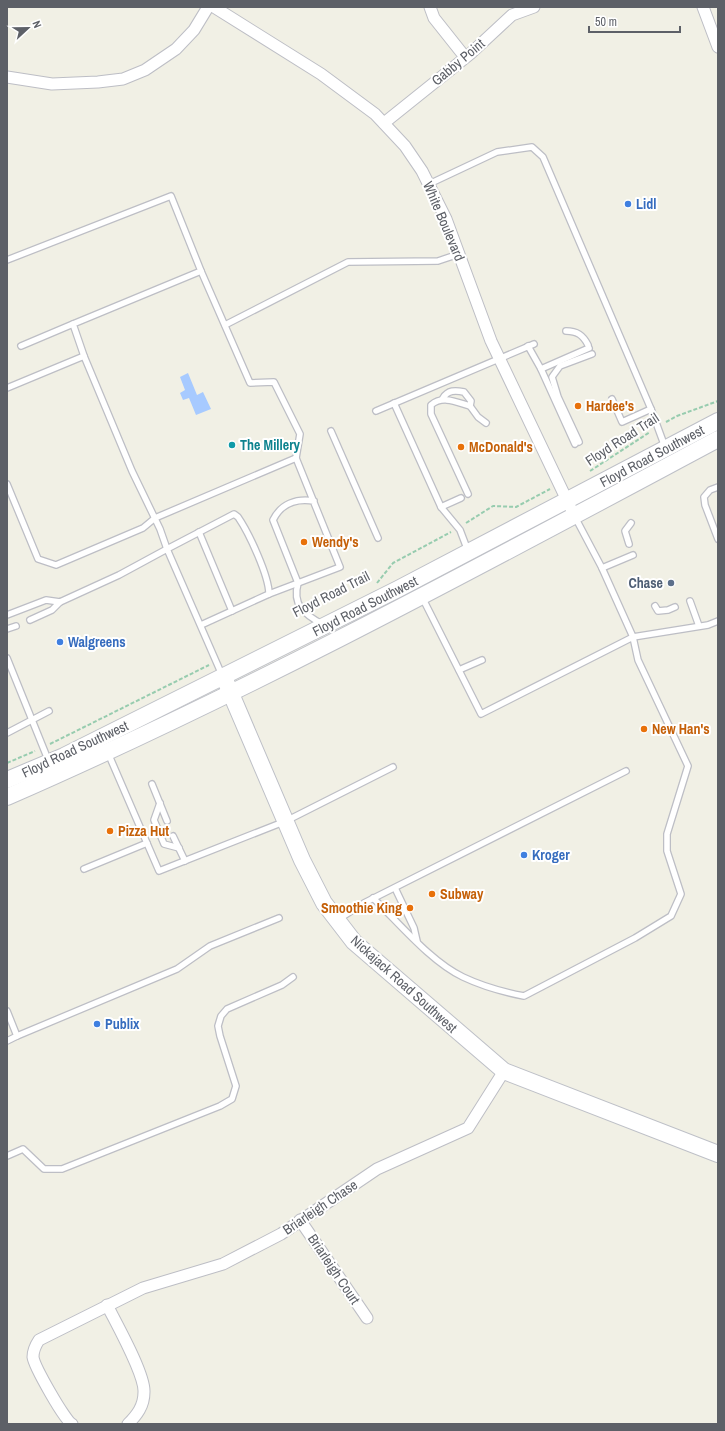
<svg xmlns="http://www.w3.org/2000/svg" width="725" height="1431" font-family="'Archivo Narrow',sans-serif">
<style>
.water{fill:#a7caff}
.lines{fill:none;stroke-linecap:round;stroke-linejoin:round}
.lane-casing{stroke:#bdbec5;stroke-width:8}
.street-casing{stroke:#bdbec5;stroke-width:13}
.secondary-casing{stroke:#bec0c7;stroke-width:18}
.path{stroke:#97ccaf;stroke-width:2;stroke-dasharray:4 2;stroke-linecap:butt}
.lane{stroke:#fff;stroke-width:5.5}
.street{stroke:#fff;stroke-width:11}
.secondary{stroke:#fff;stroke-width:16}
.shop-dot{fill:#3f7fe0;stroke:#fff;stroke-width:1.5}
.food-dot{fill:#e8710a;stroke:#fff;stroke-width:1.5}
.culture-dot{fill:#0f9aa8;stroke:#fff;stroke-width:1.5}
.service-dot{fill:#5c6f8a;stroke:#fff;stroke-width:1.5}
.labels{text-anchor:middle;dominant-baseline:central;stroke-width:4;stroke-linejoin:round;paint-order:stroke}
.street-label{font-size:14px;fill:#5d6067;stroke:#fff}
.shop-label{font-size:14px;font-weight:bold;fill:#366cbe;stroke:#fff;text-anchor:start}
.food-label{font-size:14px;font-weight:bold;fill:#c56008;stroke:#fff;text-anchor:start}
.culture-label{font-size:14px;font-weight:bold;fill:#0d838f;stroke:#fff;text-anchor:start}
.service-label{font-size:14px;font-weight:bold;fill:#4e5e75;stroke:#fff;text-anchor:end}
</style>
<rect width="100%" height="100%" fill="#f1f0e5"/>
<!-- water -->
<path class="water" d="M188 373 197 395 203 392 211 409 196 415 189 398 183 400 180 393 185 390 180 377Z"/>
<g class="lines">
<!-- lane casing -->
<g class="lane-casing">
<g id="lane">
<path d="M429 184 497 152 532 147 543 157 651 409"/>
<path d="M7 260 171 196 201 271 73 324 84 356"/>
<path d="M201 271 250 383 274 382 300 434 296 458"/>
<path d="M225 325 348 262 438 261 459 254"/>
<path d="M566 331C577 331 583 335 588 345"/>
<path d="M21 346 73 324"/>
<path d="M528 346 541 369 575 444"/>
<path d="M541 369 589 348"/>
<path d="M7 388 84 356 132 471 160 529 167 549 234 514 238 517C249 533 269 576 269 594L201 625"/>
<path d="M443 398C448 390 455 390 464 392L471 401 470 406"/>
<path d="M612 399 622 422 651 409 665 447"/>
<path d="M394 403 441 507 460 530 468 551"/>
<path d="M376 411 534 344"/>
<path d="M331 431 378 538"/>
<path d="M579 442 558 397 552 377 560 366 592 354"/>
<path d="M7 484 38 559 56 565 143 528 155 518 296 458 340 567 298 583 273 520C281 504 296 498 314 501"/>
<path d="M718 487 710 490 704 497 705 505 718 539"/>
<path d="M468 494 431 414V405C443 395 456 402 470 406L478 417 486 423"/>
<path d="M441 507 461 498"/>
<path d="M575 517 602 568 633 637 708 625 718 621"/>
<path d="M199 532 232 611"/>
<path d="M629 544 625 531 631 523"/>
<path d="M602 568 633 555"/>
<path d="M298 583C292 605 304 614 322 624"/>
<path d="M269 594 298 583"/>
<path d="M690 601 699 626"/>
<path d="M655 606 658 611 668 610 675 607"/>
<path d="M7 615 46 600 60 602 119 575 167 549 222 675"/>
<path d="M30 620 52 610 60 602"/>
<path d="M7 629 16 626"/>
<path d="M7 658 49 762"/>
<path d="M459 670 482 660"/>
<path d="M7 733 49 711"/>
<path d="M108 753 159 871 286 821 393 767"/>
<path d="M152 784 167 821"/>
<path d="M160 803 154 820 164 844 179 848"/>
<path d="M173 836 185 861"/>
<path d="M84 869 147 843"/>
<path d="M395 888 414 928 417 941"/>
<path d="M373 898C399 923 431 962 463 977 482 986 503 992 524 996L635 938 671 916 681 894 667 851V834L688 766 638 660 633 637 481 714 422 597"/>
<path d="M339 919 364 903 626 771"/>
<path d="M7 1011 17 1036 7 1041"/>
<path d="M17 1036 177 969 210 946 279 918"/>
<path d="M7 1156 23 1149 44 1169H62L220 1106 232 1099 236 1086 220 1036 218 1026 221 1016 227 1009 282 985 293 977"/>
</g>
</g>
<!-- street casing -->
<g class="street-casing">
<g id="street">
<path d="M214 7 321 74 375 114 405 146 422 171 446 219 491 341 574 515"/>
<path d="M430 7 434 18 465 57"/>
<path d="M703 7 718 47"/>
<path d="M7 77 52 84 98 82 123 79 145 70 176 49 194 30 208 7"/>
<path d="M384 123 470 54 512 15 534 7"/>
<path d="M300 1220 367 1318"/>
<path d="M107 1305C116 1323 145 1374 144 1392 144 1406 137 1415 128 1424"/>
<path d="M72 1424C65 1421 34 1366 33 1357 33 1350 35 1346 39 1340L143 1288 223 1264 281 1234 377 1169 468 1128 504 1071"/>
</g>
</g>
<!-- secondary casing -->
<g class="secondary-casing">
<g id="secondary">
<path d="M226 682 302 860 324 903 354 942 504 1071 718 1154"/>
<path d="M7 780 64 756 398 589 718 421"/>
<path d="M7 797C250 691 484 564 718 439"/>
</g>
</g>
<!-- path -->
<g class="path">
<path d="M666 422 677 416 718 401"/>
<path d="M590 471 650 432"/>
<path d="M466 523 493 506 516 507 550 489"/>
<path d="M377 583 393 563 451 532"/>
<path d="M50 744 209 665"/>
<path d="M7 763 35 751"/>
</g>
<!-- lane -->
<use href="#lane" class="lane"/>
<!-- street -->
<use href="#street" class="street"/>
<!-- secondary -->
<use href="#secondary" class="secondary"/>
</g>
<!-- markers -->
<g class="shop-dot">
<circle cx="628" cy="204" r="4"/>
<circle cx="60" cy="642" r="4"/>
<circle cx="524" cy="855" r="4"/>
<circle cx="97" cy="1024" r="4"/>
</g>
<g class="food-dot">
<circle cx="578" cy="406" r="4"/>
<circle cx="461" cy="447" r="4"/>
<circle cx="304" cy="542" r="4"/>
<circle cx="644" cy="729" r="4"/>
<circle cx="110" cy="831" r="4"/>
<circle cx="432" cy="894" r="4"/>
<circle cx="410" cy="908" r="4"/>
</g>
<circle class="culture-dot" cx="232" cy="445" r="4"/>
<circle class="service-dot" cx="671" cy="583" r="4"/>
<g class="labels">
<!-- street labels -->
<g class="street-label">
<text transform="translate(458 62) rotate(-40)">Gabby Point</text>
<text transform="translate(444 221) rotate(67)">White Boulevard</text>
<text transform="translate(622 439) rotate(-33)">Floyd Road Trail</text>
<text transform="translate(652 456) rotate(-28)">Floyd Road Southwest</text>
<text transform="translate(331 594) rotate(-27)">Floyd Road Trail</text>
<text transform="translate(365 606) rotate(-27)">Floyd Road Southwest</text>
<text transform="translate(75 749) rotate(-25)">Floyd Road Southwest</text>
<text transform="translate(404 984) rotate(42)">Nickajack Road Southwest</text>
<text transform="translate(320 1207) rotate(-34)">Briarleigh Chase</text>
<text transform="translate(334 1269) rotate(56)">Briarleigh Court</text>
</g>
<!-- shop labels -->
<g class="shop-label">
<text x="636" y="204">Lidl</text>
<text x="68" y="642">Walgreens</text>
<text x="532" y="855">Kroger</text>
<text x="105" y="1024">Publix</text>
</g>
<!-- food labels -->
<g class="food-label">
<text x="586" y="406">Hardee's</text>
<text x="469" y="447">McDonald's</text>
<text x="312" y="542">Wendy's</text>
<text x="652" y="729">New Han's</text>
<text x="118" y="831">Pizza Hut</text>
<text x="440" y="894">Subway</text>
<text x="402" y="908" text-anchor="end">Smoothie King</text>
</g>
<!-- culture labels -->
<g class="culture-label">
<text x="240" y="445">The Millery</text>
</g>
<!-- service labels -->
<g class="service-label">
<text x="663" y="583">Chase</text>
</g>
</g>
<!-- border -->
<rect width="725" height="1431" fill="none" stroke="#5d6067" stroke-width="16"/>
<!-- north arrow -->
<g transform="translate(28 28) rotate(68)" stroke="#ffffff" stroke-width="3" paint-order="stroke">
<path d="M0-3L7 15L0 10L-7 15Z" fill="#5d6067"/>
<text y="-6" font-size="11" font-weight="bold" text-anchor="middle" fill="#5d6067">N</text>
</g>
<!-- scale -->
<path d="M589 26v6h91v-6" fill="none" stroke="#5d6067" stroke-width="2"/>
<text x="595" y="26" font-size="12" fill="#5d6067" stroke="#ffffff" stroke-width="3" paint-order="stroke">50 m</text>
</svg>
